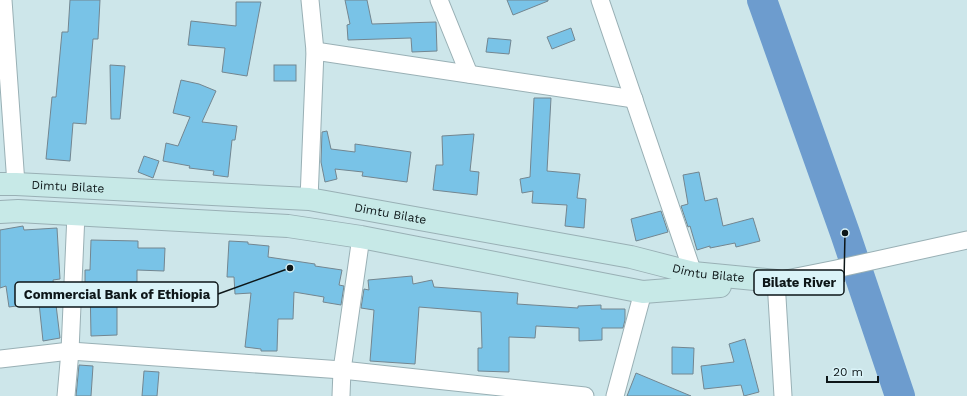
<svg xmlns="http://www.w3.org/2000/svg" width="967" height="396" font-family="'Work Sans',sans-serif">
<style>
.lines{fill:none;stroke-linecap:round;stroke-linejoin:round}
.river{stroke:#6d9cce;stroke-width:30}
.building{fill:#79c3e7;stroke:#738690}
.minor-casing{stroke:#99b0b5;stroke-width:19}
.secondary-casing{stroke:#99b0b5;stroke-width:24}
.minor{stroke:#fff;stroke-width:17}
.secondary{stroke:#c7e9e7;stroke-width:22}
.labels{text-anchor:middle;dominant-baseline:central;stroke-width:4;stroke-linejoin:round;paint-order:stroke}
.street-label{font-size:12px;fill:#0d1618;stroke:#daf3f8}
.leader{fill:none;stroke:#0d1618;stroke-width:1.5}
.callout-dot{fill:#0d1618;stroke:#daf3f8;stroke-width:1.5}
.callout{fill:#daf3f8;stroke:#0d1618;stroke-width:1.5}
.callout-label{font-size:13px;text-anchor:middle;font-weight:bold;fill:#0d1618}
</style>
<rect width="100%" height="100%" fill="#cde6ea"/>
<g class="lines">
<!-- river -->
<path class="river" d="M762 0 845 233 900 396"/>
</g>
<!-- building -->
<g class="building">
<path d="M70 0H100L98 39H93L86 124 73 123 70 161 46 159 52 97H56L62 32H68Z"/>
<path d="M345 0H367L372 24 436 22 437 51 412 52 411 38 348 40 347 25 350 24Z"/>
<path d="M507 0H548V1L513 15Z"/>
<path d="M236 2H261L247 76 222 72 225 48 188 45 191 21 236 26Z"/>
<path d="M571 28 575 40 552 49 547 37Z"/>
<path d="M488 38 511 40 509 54 486 52Z"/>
<path d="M110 65 125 66 120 119H111Z"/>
<rect x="274" y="65" width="22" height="16"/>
<path d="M181 80 199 84 216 91 202 122 237 126 235 140H232L228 177 213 175 214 171 189 168 190 166 163 161 166 143 178 146 190 117 173 113Z"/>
<path d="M534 98H551L547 171 580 174 577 198 586 199 584 228 565 226 567 205 532 203 533 191 522 193 520 179 530 177Z"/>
<path d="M327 131 331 149 355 152V144L411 152 407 182 362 176 363 172 335 169 337 179 325 182 321 162 322 132Z"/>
<path d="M474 134 470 171 479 172 477 195 433 190 436 165H443L442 136Z"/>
<path d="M144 156 159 161 153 178 138 172Z"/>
<path d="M699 172 705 201 717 198 723 226 753 218 760 241 736 247 735 243 710 248V246L697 250 690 226 688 227 681 206 688 204 683 175Z"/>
<path d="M661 211 668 232 636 241 631 219Z"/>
<path d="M23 226 24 230 57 228 60 279 53 280 60 338 43 341 39 303 9 307 6 286 0 288V230Z"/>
<path d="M91 240 138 241V248H165L164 271 137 270V296H117V335L91 336 90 283H85V270H90Z"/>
<path d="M229 241 248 242V244L269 246 268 257 315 264V266L342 270 339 285 344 286 341 305 323 302 324 297 294 292 293 319H278L277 351H261V349L245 347 251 293 235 294 234 277H227Z"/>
<path d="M412 276 413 284 432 280 434 287 518 293 517 304 578 308V306L601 305V309H625V320L623 328H602V340L579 341V328L536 326 535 338 509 337V372L478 371V348H482L481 312 419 307 415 364 370 361 374 310 361 308 364 289 369 290 368 280Z"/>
<path d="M745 339 759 392 744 396 741 385 704 389 701 366 734 362 729 344Z"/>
<path d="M672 347 694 348 693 374H672Z"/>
<path d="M79 365 93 366 91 396H76Z"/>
<path d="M144 371 159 372 157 396H142Z"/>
<path d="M636 373 691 396H627Z"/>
</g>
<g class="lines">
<!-- minor casing -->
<g class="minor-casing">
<g id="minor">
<path d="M3 0 16 184"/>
<path d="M439 0 469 74"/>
<path d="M600 0 693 273"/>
<path d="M315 51 634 99"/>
<path d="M309 199 315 51 310 0"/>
<path d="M0 359 70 351 342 370 585 396"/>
<path d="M66 396 70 351 76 214"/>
<path d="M341 396 342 370 361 237"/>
<path d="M615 396 643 292"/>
<path d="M783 396 776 281 836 269 967 240"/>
</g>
</g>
<!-- secondary casing -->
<g class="secondary-casing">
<g id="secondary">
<path id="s1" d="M0 184H16L309 199 631 257 693 273 776 281"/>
<path d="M0 212 18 211 288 226 361 237 643 292 720 286"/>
</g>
</g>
<!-- minor -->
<use href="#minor" class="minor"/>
<!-- secondary -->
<use href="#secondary" class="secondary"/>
</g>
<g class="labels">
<!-- street labels -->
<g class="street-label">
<text stroke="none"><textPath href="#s1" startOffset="68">Dimtu Bilate</textPath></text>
<text stroke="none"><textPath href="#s1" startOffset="392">Dimtu Bilate</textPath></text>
<text stroke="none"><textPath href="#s1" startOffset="716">Dimtu Bilate</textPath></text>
</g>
</g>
<!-- callouts -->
<path class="leader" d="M845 233L844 282M290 268L218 294"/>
<g class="callout-dot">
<circle cx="845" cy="233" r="4"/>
<circle cx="290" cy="268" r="4"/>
</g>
<g class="callout">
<rect x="754" y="270" width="90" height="25" rx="4"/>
<rect x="15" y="282" width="203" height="25" rx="4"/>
</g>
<g class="callout-label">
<text x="799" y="287">Bilate River</text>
<text x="117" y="299">Commercial Bank of Ethiopia</text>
</g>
<!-- scale -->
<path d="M827 376v6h51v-6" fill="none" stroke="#0d1618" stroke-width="2"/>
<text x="833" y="376" font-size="12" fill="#0d1618" stroke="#daf3f8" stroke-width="3" paint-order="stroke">20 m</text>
</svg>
